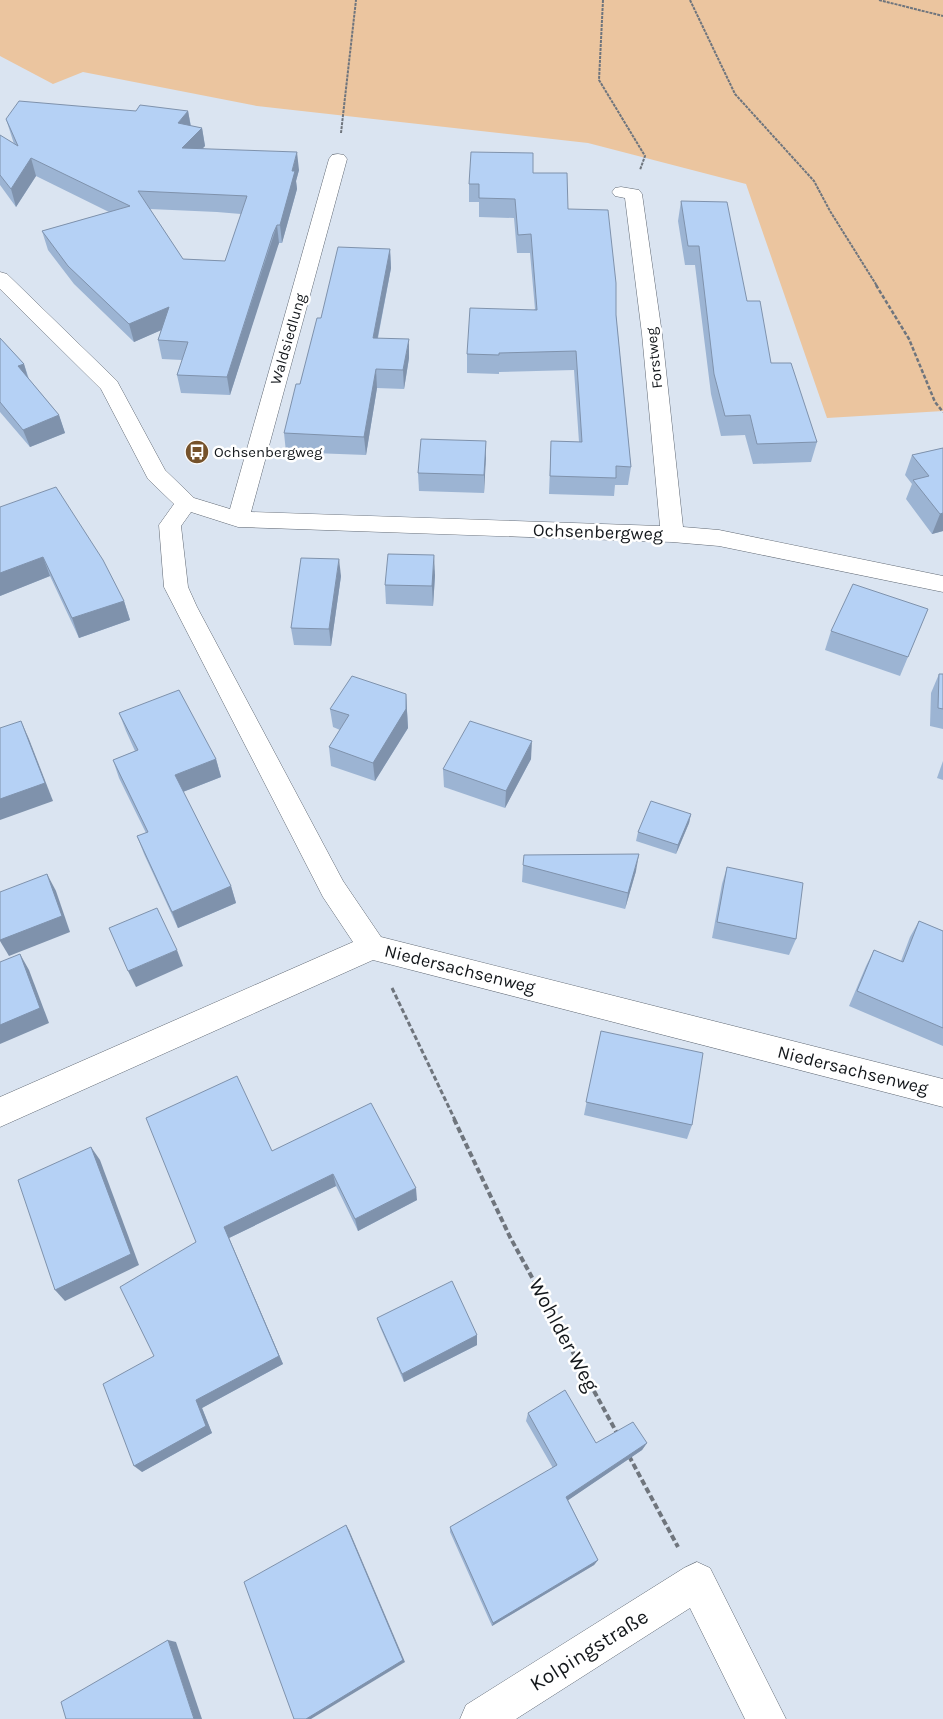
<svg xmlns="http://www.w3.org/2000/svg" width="943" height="1719" font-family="Karla,sans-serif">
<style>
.green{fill:#ebc59f}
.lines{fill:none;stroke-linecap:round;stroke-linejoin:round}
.street-casing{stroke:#616974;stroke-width:1}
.path-far3{stroke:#6f757d;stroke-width:2;stroke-dasharray:3 1;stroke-linecap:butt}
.path-far2{stroke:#6f757d;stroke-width:2.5;stroke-dasharray:4 2;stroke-linecap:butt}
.path-far1{stroke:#6f757d;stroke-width:3;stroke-dasharray:5 2.5;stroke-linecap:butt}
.path{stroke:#6f757d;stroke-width:4;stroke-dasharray:6 3;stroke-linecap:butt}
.street{fill:#fff;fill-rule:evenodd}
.wall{fill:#9cb4d3;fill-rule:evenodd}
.shaded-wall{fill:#7f92ac}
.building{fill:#b5d1f5;stroke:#7f92ac;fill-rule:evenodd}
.labels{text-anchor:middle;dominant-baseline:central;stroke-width:5;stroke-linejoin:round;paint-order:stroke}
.far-street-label{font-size:15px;fill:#13171b;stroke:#fff}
.far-poi-label{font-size:15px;fill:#13171b;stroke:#fff;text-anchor:start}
.street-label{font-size:18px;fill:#13171b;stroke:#fff}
.near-street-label{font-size:21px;fill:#13171b;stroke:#fff}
</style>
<rect width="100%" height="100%" fill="#dae4f1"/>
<!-- green -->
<path class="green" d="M0 0H943V411L827 418 746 184 588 143 257 106 83 72 53 84 0 56Z"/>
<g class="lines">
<!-- street casing -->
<g class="street-casing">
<g id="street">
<path d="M338 154 344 155 347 159 251 512 660 526 642 334 625 198 615 196 612 192 615 188 621 187 639 190 642 194 662 334 683 527 719 530 943 576V592L719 546 672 542 238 527 191 512 181 526 188 587 197 607 343 881 381 937 943 1079V1107L373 960 0 1127V1097L353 942 323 897 164 587 159 525 174 504 148 479 101 389 0 289V272L7 274 117 381 165 470 194 498 230 509 329 159 332 155Z"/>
<path d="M697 1562 710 1568 786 1719H745L690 1608 516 1719H460L466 1705 684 1568Z"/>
</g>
</g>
<!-- path-far3 -->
<g class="path-far3">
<path d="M603 0 599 80 645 156 640 170"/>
<path d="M690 0 735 94 814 181 830 211 877 286"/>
<path d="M879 0 943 16"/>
<path d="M341 133 356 0"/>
</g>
<!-- path-far2 -->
<path class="path-far2" d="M876 285 909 339 935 402 943 412"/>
<!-- path-far1 -->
<path class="path-far1" d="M392 988 455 1120"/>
<!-- path -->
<g class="path">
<path d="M454 1119 510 1237 618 1435"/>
<path d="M629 1456 678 1547"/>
</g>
<!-- street -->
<use href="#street" class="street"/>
</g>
<!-- wall -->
<g class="wall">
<path d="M136 111H188L191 126 202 128 205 146 202 148 299 170 296 181 297 189 282 243H279L275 252 230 395 181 393 177 375 182 360 162 359 158 340 161 330 134 342 74 284 48 250 42 231 109 212 36 176 16 207 0 185V135L14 144 6 119ZM150 209 217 212 241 214 225 261 183 259Z"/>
<path d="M533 173 568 209 616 315 631 467 628 485H615L614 496 549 494 551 441 579 442 574 370 499 372V374L467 373V354L535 309 530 253H517L514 218 479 217V202H469V184Z"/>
<path d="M681 201 747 301 771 363 817 442 811 462 753 464 745 435 721 436 711 394 695 265H685L678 221Z"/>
<path d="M390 249 391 268 378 338 409 358 404 389 377 388 366 455 286 452 284 433 321 318Z"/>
<path d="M0 338 24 364 29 379 59 415 65 433 30 447 0 412Z"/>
<path d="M486 441 484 493 419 491 418 473Z"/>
<path d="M943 448V531L932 534 906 499 912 484 905 475 912 455Z"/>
<path d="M0 507 124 601 130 620 79 638 50 576 0 596Z"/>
<path d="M435 575 433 606 386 604 385 585Z"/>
<path d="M341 576 331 646 294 645 291 628Z"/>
<path d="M928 609 900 676 825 650 831 631Z"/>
<path d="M939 674H943V729L930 726 931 693Z"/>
<path d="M406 694 408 728 375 781 331 766 329 747 340 730 333 727 330 709Z"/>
<path d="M119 713 216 759 221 777 183 792 231 886 236 903 178 928 144 854 137 836 146 833 119 778 113 760 135 751 126 731Z"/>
<path d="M531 759 505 808 444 787 443 769Z"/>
<path d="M943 761V780L937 778Z"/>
<path d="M691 814 689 823 676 854 636 841 638 832Z"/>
<path d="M523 865 636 871 625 909 522 882Z"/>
<path d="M727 867 796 939 789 955 712 938 722 884Z"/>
<path d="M919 921 943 931V1046L849 1006 866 966 874 950 901 961 910 937Z"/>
<path d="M601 1031 692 1125 687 1139 584 1115Z"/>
<path d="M272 1151 417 1200 358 1231 336 1186 229 1238 283 1364 202 1408 212 1433 142 1472 154 1356 196 1242Z"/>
<path d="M377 1318 477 1335V1345L404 1382 380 1327Z"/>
<path d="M528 1413 596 1443H647L642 1450 568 1500 598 1560 594 1565 492 1626 450 1532V1527L553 1468 526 1421Z"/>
</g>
<!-- shaded-wall -->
<g class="shaded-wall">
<path d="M188 111 191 128 178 123Z"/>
<path d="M202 128 205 146 186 166 182 148Z"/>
<path d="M297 152 299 170 296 181 297 189 282 243 280 225 292 171Z"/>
<path d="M31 158 36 176 16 207 11 189Z"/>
<path d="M277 225 279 243 230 395 227 377Z"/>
<path d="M390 249 391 268 374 356 373 338Z"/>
<path d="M169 307 173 325 134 342 129 324Z"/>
<path d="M409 339V358L404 389 403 370Z"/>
<path d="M24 364 29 382 18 366Z"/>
<path d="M376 369 377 388 366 455 364 437Z"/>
<path d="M59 415 65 433 30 447 23 430Z"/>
<path d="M486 441V458L484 493V475Z"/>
<path d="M943 513V531L932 534 940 514Z"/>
<path d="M434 555 435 575 433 606 432 586Z"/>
<path d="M43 557 50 576 0 596V573Z"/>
<path d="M339 559 341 576 331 646 329 629Z"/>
<path d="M124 601 130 620 79 638 72 618Z"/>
<path d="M406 694 408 728 375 781 373 763Z"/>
<path d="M21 721 29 739 53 801 0 820V799Z"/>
<path d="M532 741 531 759 505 808 506 791Z"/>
<path d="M216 759 221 777 180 793 175 775Z"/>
<path d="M691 814 689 823 676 854 678 845Z"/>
<path d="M639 854 636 871 625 909 628 893Z"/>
<path d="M47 874 56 891 70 932 9 956 0 941V940Z"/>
<path d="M231 886 236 903 178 928 172 912Z"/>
<path d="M177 950 183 966 136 987 128 971Z"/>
<path d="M20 954 29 970 49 1023 0 1044V1025Z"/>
<path d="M91 1147 100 1160 139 1265 65 1301 55 1290Z"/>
<path d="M333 1174 336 1186 229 1238 283 1364 202 1408 212 1433 142 1472 134 1466 224 1227Z"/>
<path d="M416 1188 417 1200 358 1231 355 1219Z"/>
<path d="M477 1335V1345L404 1382 402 1374Z"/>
<path d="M647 1443 642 1450 564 1503 566 1497Z"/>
<path d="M346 1525 349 1530 405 1662 311 1719H306Z"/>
<path d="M598 1560 594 1565 492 1626 493 1623Z"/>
<path d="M168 1640 176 1642 202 1719H194Z"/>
</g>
<!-- building -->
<g class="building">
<path d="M19 101 136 111 140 105 188 111 178 123 202 128 182 148 297 152 292 171H295L280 225H277L273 234 227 377 177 375 188 342 158 340 169 307 129 324 68 266 42 231 130 206 31 158 11 189 0 175V135L18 146 6 119ZM138 191 247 196 225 261 183 259Z"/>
<path d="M471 152 533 153V173H567L568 209 608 210 616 283V315L631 467 616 466V478L550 476 551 441 582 442 576 351 499 353V355L467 354 470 308 537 310 531 234 518 235 515 199 479 198V184H469Z"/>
<path d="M681 201 727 202 747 301H760L771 363H791L817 442 757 444 750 415 725 416 714 374 699 246H688Z"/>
<path d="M338 247 390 249 373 338 409 339 403 370 376 369 364 437 284 433 296 384H300L317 318H321Z"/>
<path d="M0 338 24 364 18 366 59 415 23 430 0 402Z"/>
<path d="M421 439 486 441 484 475 418 473Z"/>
<path d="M943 448V513L940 514 913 480 929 476 912 455Z"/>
<path d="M56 487 103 560 124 601 72 618 43 557 0 573V507Z"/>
<path d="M388 554 434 555 432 586 385 585Z"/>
<path d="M301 558 339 559 329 629 291 628Z"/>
<path d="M853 584 928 609 908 657 831 631Z"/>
<path d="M939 674H943V709L938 708Z"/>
<path d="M352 676 406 694V709L373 763 329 747 349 715 330 709Z"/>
<path d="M179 690 216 759 175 775 231 886 172 912 137 836 148 832 113 760 138 750 119 713Z"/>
<path d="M21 721 45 783 0 799V728Z"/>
<path d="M470 721 532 741 506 791 443 769Z"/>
<path d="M651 801 691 814 678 845 638 832Z"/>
<path d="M639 854 628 893 523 865 524 855Z"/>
<path d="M727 867 803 883 796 939 717 922Z"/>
<path d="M47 874 62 916 0 940V892Z"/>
<path d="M157 908 177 950 128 971 109 928Z"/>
<path d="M919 921 943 931V1028L857 991 874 950 903 962Z"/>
<path d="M20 954 40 1008 0 1025V962Z"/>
<path d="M601 1031 703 1053 692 1125 586 1102Z"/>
<path d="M237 1076 272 1151 371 1103 416 1188 355 1219 333 1174 224 1227 279 1356 196 1400 206 1426 134 1466 103 1384 154 1356 120 1287 196 1242 146 1118Z"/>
<path d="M91 1147 131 1254 55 1290 18 1180Z"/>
<path d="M452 1281 477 1335 402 1374 377 1318Z"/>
<path d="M565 1390 596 1443 633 1422 647 1443 566 1497 598 1560 493 1623 450 1527 557 1465 528 1413Z"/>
<path d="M346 1525 403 1660 306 1719H294L244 1582Z"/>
<path d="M168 1640 194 1719H66L61 1702Z"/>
</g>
<!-- icons -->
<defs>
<g id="bus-disc" transform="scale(1.25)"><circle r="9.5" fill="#75522b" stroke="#fff"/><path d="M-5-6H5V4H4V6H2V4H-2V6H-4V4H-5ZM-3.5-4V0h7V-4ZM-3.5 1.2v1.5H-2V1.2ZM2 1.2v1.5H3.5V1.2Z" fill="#fff"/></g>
</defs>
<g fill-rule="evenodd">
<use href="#bus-disc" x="197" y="452"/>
</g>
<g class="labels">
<!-- far-street labels -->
<g class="far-street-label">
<text transform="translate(288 339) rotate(-74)">Waldsiedlung</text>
<text transform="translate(654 358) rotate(-96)">Forstweg</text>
</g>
<!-- far-poi labels -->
<g class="far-poi-label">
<text x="214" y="452">Ochsenbergweg</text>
</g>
<!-- street labels -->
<g class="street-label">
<text transform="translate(598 532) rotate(2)">Ochsenbergweg</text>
<text transform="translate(460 969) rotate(14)">Niedersachsenweg</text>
<text transform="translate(853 1070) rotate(14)">Niedersachsenweg</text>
</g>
<!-- near-street labels -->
<g class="near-street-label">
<text transform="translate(564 1335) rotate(62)">Wohlder Weg</text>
<text transform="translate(589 1650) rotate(-32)">Kolpingstraße</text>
</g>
</g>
</svg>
